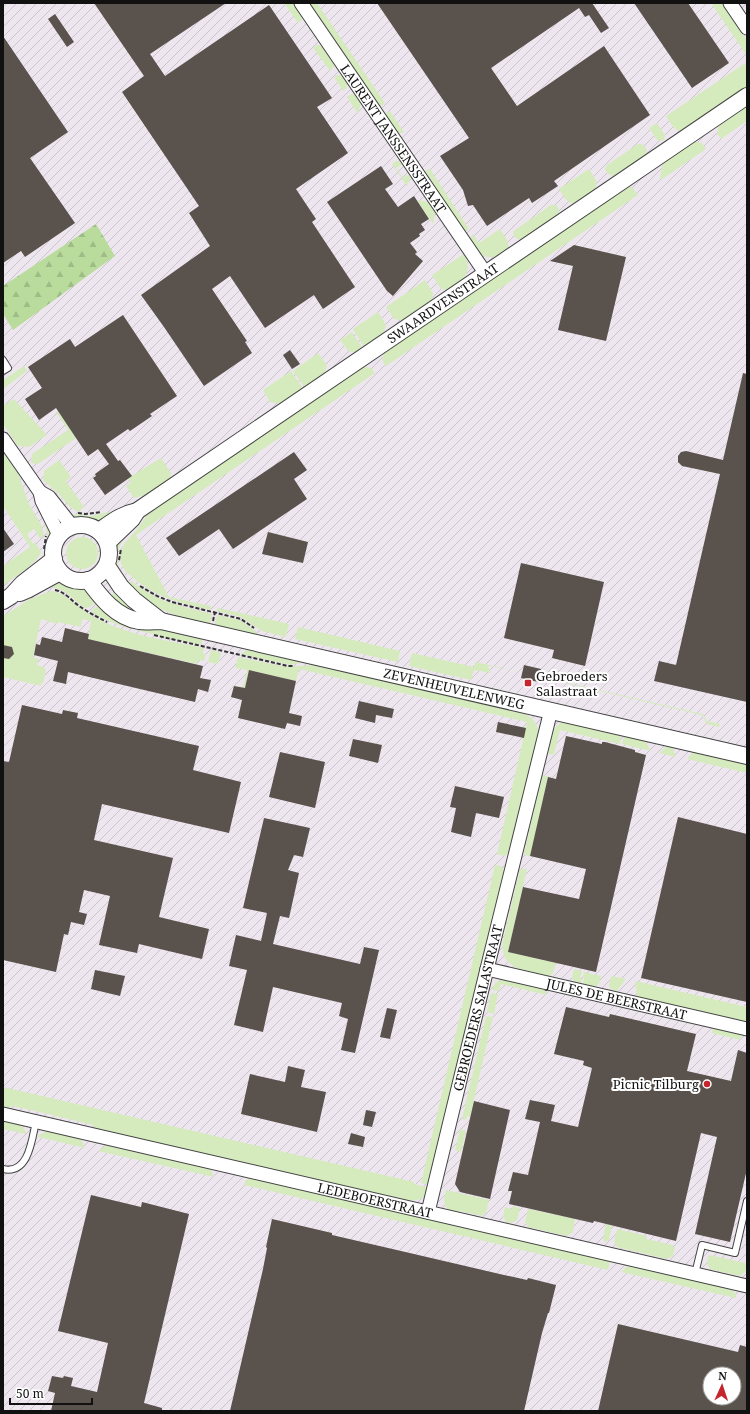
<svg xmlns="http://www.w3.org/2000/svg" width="750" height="1414" font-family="'Noto Serif',serif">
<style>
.industrial{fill:url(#industrial-furrows);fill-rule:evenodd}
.grass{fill:#d5ebbd}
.forest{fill:url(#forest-firs)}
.building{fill:#5a524d;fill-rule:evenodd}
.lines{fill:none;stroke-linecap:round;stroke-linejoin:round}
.service-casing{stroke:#444;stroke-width:8}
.minor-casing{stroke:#444;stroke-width:15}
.tertiary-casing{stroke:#444;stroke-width:18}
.path{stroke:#333;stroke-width:2;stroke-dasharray:4 2;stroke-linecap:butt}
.service{stroke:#fff;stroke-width:6}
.minor{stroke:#fff;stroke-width:13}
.tertiary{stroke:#fff;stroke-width:16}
.poi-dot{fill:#c4262e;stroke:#fff;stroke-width:1.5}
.labels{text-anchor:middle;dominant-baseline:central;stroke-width:4;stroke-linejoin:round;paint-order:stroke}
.street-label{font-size:13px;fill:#111;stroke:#fff}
.poi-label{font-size:13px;fill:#111;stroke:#fff;text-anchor:start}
</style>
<defs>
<pattern id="industrial-furrows" width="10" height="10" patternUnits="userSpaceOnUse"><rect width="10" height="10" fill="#eee6ef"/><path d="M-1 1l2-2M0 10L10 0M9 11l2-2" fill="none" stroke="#cbc4cc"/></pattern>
<pattern id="forest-firs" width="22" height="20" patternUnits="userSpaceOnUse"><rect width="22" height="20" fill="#b9dc9c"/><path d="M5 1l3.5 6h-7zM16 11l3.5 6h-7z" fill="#9ebc85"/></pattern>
</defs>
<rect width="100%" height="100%" fill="#fffdf5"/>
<!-- industrial -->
<path class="industrial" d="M3 3H747V1411H3ZM710 1374H734V1398H710Z"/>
<!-- grass -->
<g class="grass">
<path d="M284 3H294L302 17V20L298 23Z"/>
<path d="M307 3H317L385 103 381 106 377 105Z"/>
<path d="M711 3H722L747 40V56Z"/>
<path d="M316 45H319C326 48 334 59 335 66L330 71 313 48Z"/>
<path d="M747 62V90L683 132C674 131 671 124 666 116Z"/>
<path d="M338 75 343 76 348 83 347 88 343 91 334 77Z"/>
<path d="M351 94 356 95 361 103 358 114 347 97Z"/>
<path d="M747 104V121L721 139 717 134 719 123Z"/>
<path d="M390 111 404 132 403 133H395L385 118 386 113Z"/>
<path d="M657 123 665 135 664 140 662 141 657 140 649 128Z"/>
<path d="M691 141 702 143 706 149 661 180 660 178 663 160Z"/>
<path d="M638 144H642C648 148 647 152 646 158L615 177 607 173 605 169 607 165Z"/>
<path d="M396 161 401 162 403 164 396 168 403 178 409 174 411 177 407 186 392 164Z"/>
<path d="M430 169 469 229 466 231H463L438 196 440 194 436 187 433 189 432 187 435 185 429 177 426 179 424 173 426 170Z"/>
<path d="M589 169 597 182 595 193 577 204C567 204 564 197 559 189Z"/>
<path d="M626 186 632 187 638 195 386 366 382 360 385 349Z"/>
<path d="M417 200 428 202 435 213 433 224Z"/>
<path d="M551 205C559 203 560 211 558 217L525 240H520L514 237 513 232 515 230Z"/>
<path d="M500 229C505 237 511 242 507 252 486 263 481 256 469 239L473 234 479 243Z"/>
<path d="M464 254C474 273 463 280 450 290L441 289 432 275Z"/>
<path d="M425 280 433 293 432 303 405 321 394 319 386 307Z"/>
<path d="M378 312 386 325 383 336 365 348 353 329Z"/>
<path d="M352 332 363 349 359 353 348 351 340 340Z"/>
<path d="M318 353 327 365 324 376 306 389 293 371Z"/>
<path d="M24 366 27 371 3 389V380Z"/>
<path d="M360 366 371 368 375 373 136 535 169 597 211 606V610C181 603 153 597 130 575 125 571 120 565 120 557 122 541 129 540 137 529 142 523 146 516 151 509Z"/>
<path d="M291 371 304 390 283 404 270 402 263 390Z"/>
<path d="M14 399 47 435 29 447 18 446 3 424V406Z"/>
<path d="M58 411 76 438 38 464 31 463 32 454 68 430 56 412Z"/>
<path d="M3 449 18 473 29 504 42 526 44 536 40 539 34 529 27 534 33 544 35 542 41 552C35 566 15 576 3 586V566L30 547 3 506Z"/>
<path d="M161 458 171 473 170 480 148 494 134 498 126 486 131 482 128 478Z"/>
<path d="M59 460 71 477 66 481 84 507 78 512 69 506 59 494 43 480 44 471Z"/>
<path d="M109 512 112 513 99 522 79 519 72 516 75 514 90 516Z"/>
<path d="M44 520 52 533 47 556 41 559C45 551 48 542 47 533 47 528 44 524 44 520Z"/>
<path d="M127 534C120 543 114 556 119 567 121 571 124 574 126 577V581L113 563 116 543Z"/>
<circle cx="82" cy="553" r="16"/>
<path d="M60 580 84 587 98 601 90 607 85 608C70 598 67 588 47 587Z"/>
<path d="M132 581C158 603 181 606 212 614L210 625 178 616 148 604 125 586Z"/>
<path d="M119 590 141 615 106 599Z"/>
<path d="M51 591C65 592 77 607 89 614 123 635 166 640 204 648L203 653 206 654 204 661 198 660 197 664 88 639 91 621 82 619 81 627 58 622 57 624 41 619 33 657 39 659 37 665 44 667 46 671 43 683H41V686L3 677V616L30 599Z"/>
<path d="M100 603 203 638 201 645C176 639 107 627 91 611Z"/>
<path d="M218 608 289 624 286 637 262 631 241 617 217 611Z"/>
<path d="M217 615 240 620 257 632 256 636 214 626Z"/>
<path d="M298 627 400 651 398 662 295 639Z"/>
<path d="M248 649 300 661 301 663 290 665 241 654Z"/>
<path d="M211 650 221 653 218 664 208 662Z"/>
<path d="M412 653 474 667 475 662 522 672 489 666 488 667 491 673 474 670 471 680 409 666Z"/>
<path d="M238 657 287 667 313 665 520 712C531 716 539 723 539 735L513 850 504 856 497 854 527 722 299 669 296 681 249 670 245 688 226 684 243 687 247 670 235 668Z"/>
<path d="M540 673H542V677L703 714 707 721 720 724 719 727 707 724 702 715 539 677Z"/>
<path d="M561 723H566L621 736 620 744 560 730 554 754 553 755 547 753C550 742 550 728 561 723Z"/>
<path d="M624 736 646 742 651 751 622 744Z"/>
<path d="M667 746 673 748 676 757 659 753Z"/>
<path d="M693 752 747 765V773L687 759Z"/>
<path d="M542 775 556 778 548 777 530 857 524 854Z"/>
<path d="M495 865 501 866 507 875 434 1186 421 1183Z"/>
<path d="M520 869H527L508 952 556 963 553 973 549 977C528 972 499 970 503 941Z"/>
<path d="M574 969 582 971 580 978 582 979 581 984 574 982 572 977Z"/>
<path d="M584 972 601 976 599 984 595 987 583 984 584 977H583Z"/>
<path d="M611 976 626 979 616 992 613 991 609 986Z"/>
<path d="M502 979 546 988V995L501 984 499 991 492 990 495 983Z"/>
<path d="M635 981 747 1007V1022L637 997Z"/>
<path d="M491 993 498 994 494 1014 487 1012Z"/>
<path d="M486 1016 493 1017 470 1117 467 1116 466 1120 462 1119Z"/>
<path d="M717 1027 742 1033 740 1040 712 1033V1030Z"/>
<path d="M3 1087 414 1182V1184L434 1189C425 1198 419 1202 406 1200L95 1128 93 1125 56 1116 54 1117 53 1115 12 1106 8 1108 3 1107Z"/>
<path d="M3 1119 20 1123 26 1132V1134L3 1129Z"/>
<path d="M460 1129 466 1131 461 1152 455 1150Z"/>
<path d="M49 1130 80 1137 85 1148 38 1137 39 1135Z"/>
<path d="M108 1144 210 1167 214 1177 98 1151Z"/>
<path d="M251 1177 610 1261 608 1270 244 1185 246 1180Z"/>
<path d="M446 1190 489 1200 486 1213 482 1216 460 1211 456 1213C443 1210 443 1201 446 1190Z"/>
<path d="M512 1206 520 1208 517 1220 512 1223 506 1222 503 1216 505 1207 512 1209Z"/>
<path d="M528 1209 575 1219 573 1232 567 1236 528 1227 525 1222Z"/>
<path d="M606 1224 612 1226 609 1240 605 1242 603 1239Z"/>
<path d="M617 1229 647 1236 646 1239 673 1245V1247H675L673 1256 667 1259 617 1247 614 1242Z"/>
<path d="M710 1255 745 1263 747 1265 745 1272 740 1276 710 1269 707 1264 708 1256Z"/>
<path d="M628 1265 732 1289 736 1295V1298L621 1272Z"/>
</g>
<!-- forest -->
<path class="forest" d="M96 224 115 256 13 330 3 314V286Z"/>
<!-- building -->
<g class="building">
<path d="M94 3H226L150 54 165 76 269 5 332 98 317 107 348 153 296 189 316 219 312 222 355 287 323 309 314 295 265 328 230 276 212 289 247 341 245 342 252 353 204 386 164 327 141 295 210 246 189 213 199 206 122 92 144 76Z"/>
<path d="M377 3H592L609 28 601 33 589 15 585 17 579 8 491 68 517 106 604 46 650 115 554 181 558 186 532 203 529 198 487 226 473 205 468 206 463 190 440 156 469 138Z"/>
<path d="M634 3H688L729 63 692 88Z"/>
<path d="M55 14 74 42 67 47 48 19Z"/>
<path d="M3 36 68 132 30 158 75 223 25 257 21 251 3 263Z"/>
<path d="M381 166 393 184 385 189 398 207 414 196 429 219 421 224 425 230 419 234 420 236 410 243 417 252 415 254 423 261 393 296 387 291 327 202Z"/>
<path d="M574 245 626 257 606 341 558 330 573 266 550 261Z"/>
<path d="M123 315 177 396 150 414 152 416 130 431 128 429 106 444 118 461 120 460 132 476 105 495 93 478 96 476 95 474 109 464 98 449 88 456 56 408 39 420 25 399 42 388 28 367 70 339 75 347Z"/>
<path d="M290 350 300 364 292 369 283 355Z"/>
<path d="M743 373 747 374V702L654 681 659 661 676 665 720 474 682 466 678 462V456L681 452 686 451 723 460Z"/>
<path d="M294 452 307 470 294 479 307 499 233 549 219 529 179 556 166 538Z"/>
<path d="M3 528 14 544 3 552Z"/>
<path d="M268 532 308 542 303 563 262 554Z"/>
<path d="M521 563 604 582 585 666 552 658 554 650 504 638Z"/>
<path d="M65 628 89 634 88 639 203 666 200 678 211 680 208 692 198 689 195 702 68 672 66 684 53 681 58 661 34 655 36 644 40 645 42 637 62 642Z"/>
<path d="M3 645 12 647 14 654 9 659 3 658Z"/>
<path d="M524 665 541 669 538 682 521 678Z"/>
<path d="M249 670 296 681 289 713 302 716 300 726 287 723 285 729 238 718 242 700 231 697 234 686 245 688Z"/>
<path d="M359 701 394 709 392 718 376 715 375 723 355 718Z"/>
<path d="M22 705 62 714 63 710 78 713 77 718 199 746 193 770 241 782 229 833 102 804 94 840 173 858 159 917 209 929 202 959 139 944 137 953 99 945 110 896 84 890 79 912 87 914 84 925 71 922 68 935 64 934 56 972 3 960V761L9 762Z"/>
<path d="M498 722 526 728 524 738 496 732Z"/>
<path d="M566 736 602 744V742H605L635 750V752L646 755 596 972 508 952 523 887 579 899 586 869 530 856 548 777 556 779Z"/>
<path d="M353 739 382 745 378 763 349 756Z"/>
<path d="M280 752 325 762 315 808 269 797Z"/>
<path d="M455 786 504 797 499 818 476 813 471 837 451 832 456 808 450 807Z"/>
<path d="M678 817 747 834V1002L641 978Z"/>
<path d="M264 818 310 828 303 857 294 855 288 870 299 873 289 918 280 916 273 944 360 964 364 947 379 950 355 1053 341 1050 348 1019 339 1016 342 1003 273 987 263 1032 234 1025 247 970 229 966 236 935 261 941 267 913 243 908Z"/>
<path d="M95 970 125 976 120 996 91 989Z"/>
<path d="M566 1007 609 1017 610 1014 696 1034 687 1071 731 1081 738 1050 747 1053V1169L730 1242 695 1234 717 1137 701 1133 676 1241 594 1221 593 1223 509 1204 512 1191H508L513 1172 528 1175 540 1122 525 1119 530 1100 555 1105 551 1121 578 1127 592 1068 583 1065 584 1061 554 1054Z"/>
<path d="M387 1008 397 1010 390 1039 380 1037Z"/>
<path d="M288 1066 305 1070 301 1087 326 1092 317 1132 241 1114 250 1074 285 1082Z"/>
<path d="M474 1101 510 1110 490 1199 460 1192 455 1184Z"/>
<path d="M366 1110 376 1112 372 1127 363 1125Z"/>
<path d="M351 1133 365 1137 363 1147 348 1144Z"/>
<path d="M91 1195 141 1207 142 1202 189 1214 144 1403 162 1408V1411H51L55 1393 48 1391 52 1376 63 1378 64 1376 73 1378 71 1386 97 1392 108 1343 58 1331Z"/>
<path d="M272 1219 332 1233V1235L414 1254 504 1275 527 1280 528 1278 556 1285 549 1313H548L542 1333 524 1411H230L263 1269 267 1248 266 1247Z"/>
<path d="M618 1324 738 1352 740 1345 747 1347V1411H598ZM710 1374H734V1398H710Z"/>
</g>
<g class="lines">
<!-- service casing -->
<g class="service-casing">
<g id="service">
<path d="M3 360 8 368 3 371"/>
<path d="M3 1169C29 1175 32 1139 36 1121"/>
<path d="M695 1274 702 1245 735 1253 747 1201"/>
</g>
</g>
<!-- minor casing -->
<g class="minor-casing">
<g id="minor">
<path id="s1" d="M301 3 486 274"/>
<path d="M730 3 747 28"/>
<path d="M3 439 40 492 42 501 59 535"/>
<path d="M40 492 49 497 72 526"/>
<path id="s2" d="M487 969 747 1029"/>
<path id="s3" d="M3 1114 747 1286"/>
<path id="s4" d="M428 1212 487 969 551 710"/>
</g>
</g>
<!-- tertiary casing -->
<g class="tertiary-casing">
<g id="tertiary">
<circle cx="81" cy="553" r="28"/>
<path id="s5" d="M99 531C112 522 122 514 137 511L747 96"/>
<path d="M108 542 132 519 137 511"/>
<path d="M107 566 121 587 134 600 161 621"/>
<path id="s6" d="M88 580C101 598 116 617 139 621 146 622 154 621 161 621L747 756"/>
<path d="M20 593 27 590 60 572"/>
<path d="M3 601 11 596 23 583 54 559"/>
</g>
</g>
<!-- path -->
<g class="path">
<path d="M78 513 85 514 101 512"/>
<path d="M44 549 46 536"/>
<path d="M119 560 121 549"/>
<path d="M140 586 157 596 172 602 241 619 254 628"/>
<path d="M55 590C65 592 71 600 79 606 88 612 97 617 107 622"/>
<path d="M213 621 215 612"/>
<path d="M154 635 288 666H294"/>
</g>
<!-- service -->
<use href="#service" class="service"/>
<!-- minor -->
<use href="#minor" class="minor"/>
<!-- tertiary -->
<use href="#tertiary" class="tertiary"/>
</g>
<!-- markers -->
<g class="poi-dot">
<rect x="524" y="679" width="8" height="8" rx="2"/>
<circle cx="707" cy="1084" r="4"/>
</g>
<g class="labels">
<!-- street labels -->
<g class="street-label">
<text stroke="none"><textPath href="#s1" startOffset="164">LAURENT JANSSENSSTRAAT</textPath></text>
<text stroke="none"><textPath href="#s5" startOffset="413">SWAARDVENSTRAAT</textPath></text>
<text stroke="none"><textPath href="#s6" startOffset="390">ZEVENHEUVELENWEG</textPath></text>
<text stroke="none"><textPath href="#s2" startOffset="133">JULES DE BEERSTRAAT</textPath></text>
<text stroke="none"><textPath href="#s4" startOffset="210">GEBROEDERS SALASTRAAT</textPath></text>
<text stroke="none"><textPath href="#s3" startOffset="382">LEDEBOERSTRAAT</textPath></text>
</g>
<!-- poi labels -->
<g class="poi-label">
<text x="536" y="676">Gebroeders<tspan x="536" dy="15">Salastraat</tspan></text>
<text x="699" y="1084" text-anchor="end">Picnic Tilburg</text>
</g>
</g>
<!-- border -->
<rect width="750" height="1414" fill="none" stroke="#111111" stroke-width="8"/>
<!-- north arrow -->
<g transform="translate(722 1386) rotate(3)"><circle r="19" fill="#ffffff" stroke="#a0a0a0"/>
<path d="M0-3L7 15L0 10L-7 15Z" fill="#c4262e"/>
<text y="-6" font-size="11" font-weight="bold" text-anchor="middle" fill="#111111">N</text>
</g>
<!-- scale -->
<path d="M10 1398v6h82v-6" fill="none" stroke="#111111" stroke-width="2"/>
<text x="16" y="1398" font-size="12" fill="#111111" stroke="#ffffff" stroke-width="3" paint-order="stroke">50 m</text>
</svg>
